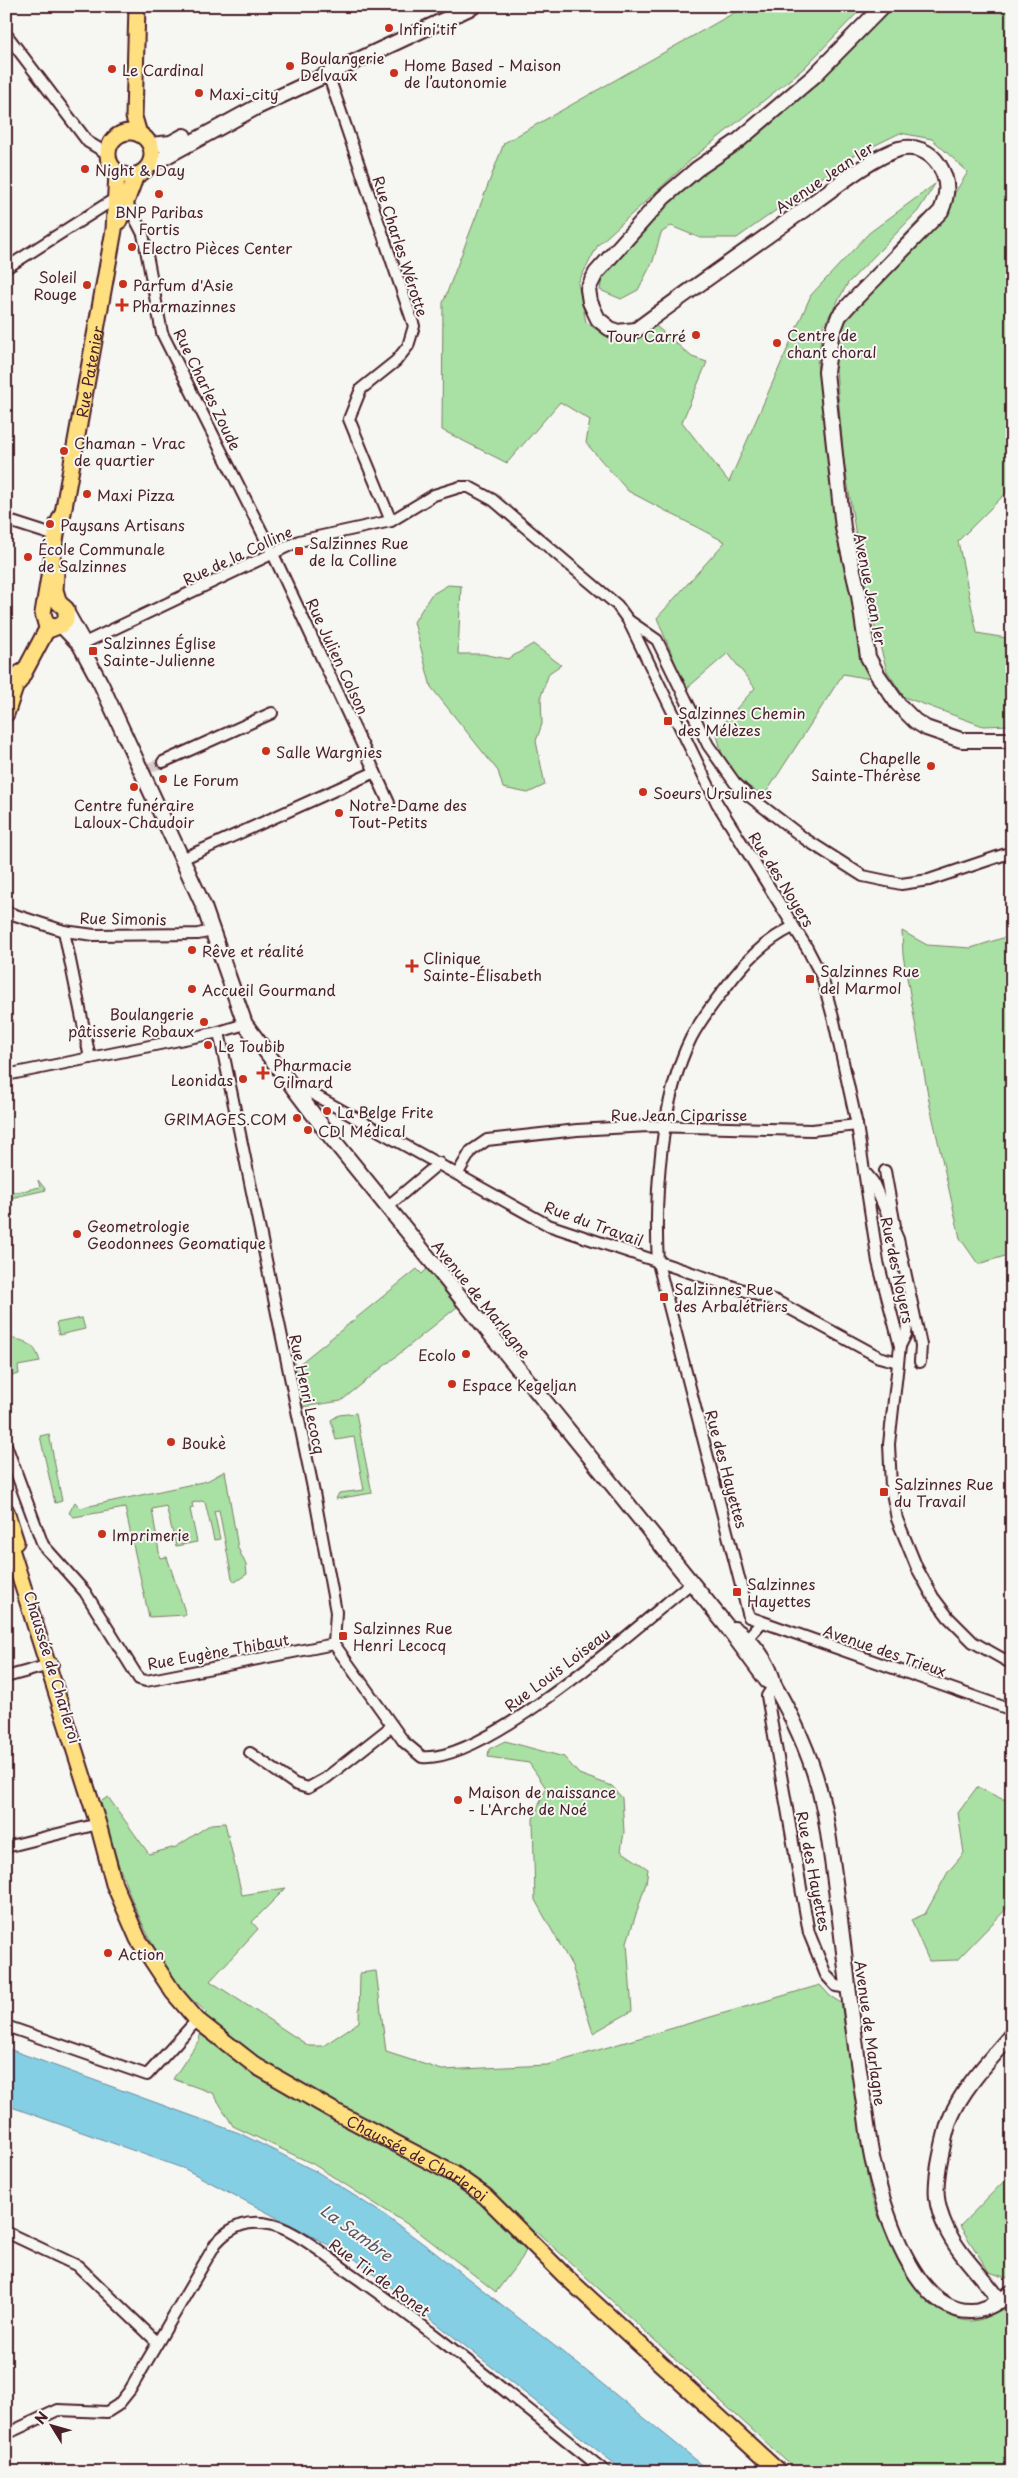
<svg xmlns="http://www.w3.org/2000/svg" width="1018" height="2478" font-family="'Playpen Sans',sans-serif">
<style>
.green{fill:#a9e0a3;stroke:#7a8067}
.water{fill:#84cfe4;stroke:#6d899a}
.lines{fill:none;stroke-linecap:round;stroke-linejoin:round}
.street-tunnel{stroke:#d4cbca;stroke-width:10;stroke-dasharray:10 5;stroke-linecap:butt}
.street-casing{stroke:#4a1f2b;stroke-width:14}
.secondary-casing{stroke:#4a1f2b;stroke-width:18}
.primary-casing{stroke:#4a1f2b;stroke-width:19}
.street{stroke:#f6f6f2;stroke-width:10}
.secondary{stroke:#f6f6f2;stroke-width:14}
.primary{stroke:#ffdf80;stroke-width:15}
.poi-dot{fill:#c8321e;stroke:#f6f6f2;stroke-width:2}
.labels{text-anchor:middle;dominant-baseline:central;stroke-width:4;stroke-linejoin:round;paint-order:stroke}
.poi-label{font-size:15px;fill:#4a1f2b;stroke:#f6f6f2;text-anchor:start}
.street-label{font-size:15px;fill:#4a1f2b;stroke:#f6f6f2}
.water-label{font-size:16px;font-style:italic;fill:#5b5462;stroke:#f6f6f2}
</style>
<rect width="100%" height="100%" fill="#f6f6f2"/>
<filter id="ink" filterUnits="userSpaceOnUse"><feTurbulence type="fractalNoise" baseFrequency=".02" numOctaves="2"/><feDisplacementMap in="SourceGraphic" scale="10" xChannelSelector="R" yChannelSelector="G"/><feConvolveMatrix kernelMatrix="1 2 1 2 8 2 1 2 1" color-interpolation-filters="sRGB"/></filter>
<g filter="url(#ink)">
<!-- green -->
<g class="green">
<path d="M746 6H864L804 68 693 158 598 245 578 283 586 322C619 346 621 348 656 326L692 357 707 362 682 422 729 482 811 295 869 233 935 184 918 211 848 283 823 327 817 364 872 677 865 678 843 674 764 796 727 773 716 731 755 688 728 653 686 689 657 618 725 542 628 491 586 443 590 420 560 402 507 463 442 430 443 303 504 143Z"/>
<path d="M893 6H1012V487L958 541 977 633 1012 639V725L983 726 904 697 887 671 865 592 843 455 834 344 842 321 882 259 922 217 954 194 968 172 932 139 900 133 851 157 737 238H700L671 226 661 233 653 261 638 290 621 299 600 290 603 272 693 179 730 157 811 88Z"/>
<path d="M448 585 461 586 458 654H483L508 659 533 644 561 665 549 673 541 696 542 724 536 741 545 785 528 793 503 788 498 771 431 687 414 622 431 595Z"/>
<path d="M902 931 927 945 971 948 1012 935V1254L978 1264 960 1238 930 1106 903 955Z"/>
<path d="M38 1180 46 1190 6 1199V1191L18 1192 40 1187Z"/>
<path d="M417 1269 422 1274 427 1269 457 1307 341 1401 302 1407 293 1369Z"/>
<path d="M82 1318 85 1329 59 1335 56 1323Z"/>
<path d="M6 1338C24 1339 36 1344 40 1362L18 1366 19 1374 6 1377Z"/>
<path d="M356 1413 372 1493 336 1499 339 1493 364 1490 354 1437 336 1440 331 1420 339 1415Z"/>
<path d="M49 1434 62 1501 55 1503 40 1436Z"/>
<path d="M225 1471 238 1548 246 1565 247 1574 235 1582 232 1578 219 1510 214 1511 220 1539 214 1540 205 1502 201 1501 192 1503 193 1508 190 1509 197 1542 176 1546 166 1506 152 1509 160 1558 167 1557 186 1615 149 1617 125 1508 74 1517 69 1513 75 1502 80 1508 207 1481Z"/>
<path d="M505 1741 564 1757 579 1774 612 1786 622 1798 624 1832 621 1851 648 1869 646 1883 627 1942 632 2011 593 2033 572 1966 535 1900 533 1819 546 1788 529 1763 488 1757 489 1749Z"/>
<path d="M977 1787 1002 1799H1012V1903L957 1960 929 1961 911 1920 925 1914 948 1872 964 1853 958 1813Z"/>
<path d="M108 1797 149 1854 176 1847 211 1824 225 1823 242 1895 286 1888 252 1922 258 1929 210 1981 309 2046H323L359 2022 360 1973 376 1971 386 2052 442 2070 547 2065 820 1985 830 1996 841 2003C848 2047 855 2090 862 2134 865 2154 866 2175 871 2194 883 2235 922 2321 972 2321 988 2320 1000 2309 1012 2300V2472H798L536 2231 522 2258 496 2292 415 2229 313 2164 233 2126 213 2093 173 2079 199 2040 206 2012C197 2003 183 1994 176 1983 139 1929 116 1864 100 1802Z"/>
<path d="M1012 2173V2276L1007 2278 989 2272 960 2226Z"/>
</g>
<!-- water -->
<path class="water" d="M6 2048 239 2133 319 2173 383 2214 429 2248 579 2365 711 2472H625L355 2259 185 2169 6 2105Z"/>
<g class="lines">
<!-- street-tunnel -->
<path class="street-tunnel" d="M149 768 163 762"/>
<!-- street casing -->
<g class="street-casing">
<g id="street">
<path d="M6 34 88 142 108 154"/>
<path d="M328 74 414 326 408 346 396 361 361 389 349 419 391 521"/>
<path d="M127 203 143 234 162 333 273 554 375 772 182 859"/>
<path d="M6 268 116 198"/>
<path d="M6 520 56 536"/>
<path d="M628 620 657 640 708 745 735 783 749 796 805 839 863 876 901 884 929 880 1012 852"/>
<path d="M80 645 299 541 391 521 434 495 460 487H469L493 500 617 605 628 620 717 803 807 948 822 977 834 1021 857 1125 878 1262 900 1346 889 1444 891 1487 897 1519 917 1568 933 1597 948 1617 973 1642 1012 1664"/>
<path d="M163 762 272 713"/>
<path d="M375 772 389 803"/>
<path d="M6 912 64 931 94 935 198 934 212 931"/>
<path d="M64 931 90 1058"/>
<path d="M219 1032 314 1493 336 1612 334 1644 404 1742 422 1757C486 1763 638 1626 691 1583"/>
<path d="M6 1075 219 1032 245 1024"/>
<path d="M292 1085 309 1092 548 1225 776 1301 879 1357 898 1362"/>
<path d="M864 1171 873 1182 898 1239 921 1345 920 1362"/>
<path d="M885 1171 895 1226"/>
<path d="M458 1173 471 1151 487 1140 577 1130 648 1126 812 1130 857 1125"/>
<path d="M387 1207 439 1163"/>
<path d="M900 1346 906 1334 910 1302"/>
<path d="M6 1445 43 1545 85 1592 139 1679 146 1681 334 1644"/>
<path d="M749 1617 658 1263C654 1196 661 1098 691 1038 701 1019 713 1004 726 987 745 962 764 941 793 927"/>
<path d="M749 1617 1012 1710"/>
<path d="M743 1643 762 1622"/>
<path d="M6 1677 53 1664"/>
<path d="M774 1685 767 1696 809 1933 826 1975 836 1986 849 1988"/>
<path d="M250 1753 295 1784 308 1788 326 1778 392 1726"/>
<path d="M6 1847 98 1824"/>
<path d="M6 2026 147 2075 197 2020"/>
<path d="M6 2232 78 2266 157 2342"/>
<path d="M6 2434 58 2410 107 2412 118 2405 130 2390 216 2243C232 2225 249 2219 273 2225 295 2230 328 2257 347 2271 437 2333 520 2404 606 2472"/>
</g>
</g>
<!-- secondary casing -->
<g class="secondary-casing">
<g id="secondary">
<path d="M883 6 814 76 738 141 697 169 663 198 596 273 588 289 590 302 598 319 609 328 617 332 636 330C692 288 750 249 806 208 830 191 872 157 899 149 915 145 930 151 939 165 949 181 948 194 941 211L850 304 839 316 831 337 826 372 843 528 859 596 868 657 877 674 898 704 915 721 926 728 961 740H1012"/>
<path d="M150 145 171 143 184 136"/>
<path d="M150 165 255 108 474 6"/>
<path d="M67 613 82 640 80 644"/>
<path d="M61 625 80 645 101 684 182 859 204 907 245 1024 326 1131 725 1624 767 1681 774 1685"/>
<path d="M734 1629C752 1640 770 1663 774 1685 798 1726 816 1767 825 1814 835 1874 842 1934 849 1994 854 2033 859 2072 865 2110 868 2129 869 2148 874 2166 884 2210 914 2312 971 2311 986 2311 1000 2301 1012 2292"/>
<path d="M1000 2301C983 2276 959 2256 946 2228 935 2204 935 2190 939 2165 942 2149 945 2132 951 2117 963 2087 992 2058 1012 2034"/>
</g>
</g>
<!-- primary casing -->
<g class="primary-casing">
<g id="primary">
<path d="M137 6 134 117 139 134"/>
<circle cx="130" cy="154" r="22"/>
<path d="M119 221 136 175"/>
<path id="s1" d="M54 627 46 624 43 613 58 523 63 513 114 230 117 172"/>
<path d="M19 682 46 631 61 625 66 620V609L59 603 55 590 56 573"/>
<path d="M6 714 20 673"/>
<path d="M6 1511 16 1542"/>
<path id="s2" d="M6 1533 98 1824 114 1884 138 1939 173 1992 197 2020 256 2066 336 2112 454 2174 485 2196 564 2275 779 2472"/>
</g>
</g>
<!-- street -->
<use href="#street" class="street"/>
<!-- secondary -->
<use href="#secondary" class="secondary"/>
<!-- primary -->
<use href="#primary" class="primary"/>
</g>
</g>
<!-- markers -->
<g class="poi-dot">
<circle cx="389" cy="28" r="5"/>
<circle cx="290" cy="66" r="5"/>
<circle cx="112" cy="69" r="5"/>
<circle cx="394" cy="73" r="5"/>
<circle cx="199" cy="93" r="5"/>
<circle cx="85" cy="169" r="5"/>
<circle cx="159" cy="194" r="5"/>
<circle cx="132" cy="247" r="5"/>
<circle cx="123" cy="284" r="5"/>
<circle cx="87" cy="285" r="5"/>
<path d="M119.5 297.5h5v5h5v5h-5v5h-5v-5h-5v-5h5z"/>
<circle cx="696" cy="335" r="5"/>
<circle cx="777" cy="343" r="5"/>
<circle cx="64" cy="451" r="5"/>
<circle cx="87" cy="494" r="5"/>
<circle cx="50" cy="524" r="5"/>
<rect x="294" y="546" width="10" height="10" rx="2.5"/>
<circle cx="28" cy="557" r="5"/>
<rect x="88" y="646" width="10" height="10" rx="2.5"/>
<rect x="663" y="716" width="10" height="10" rx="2.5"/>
<circle cx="266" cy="751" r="5"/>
<circle cx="931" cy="766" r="5"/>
<circle cx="163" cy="779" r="5"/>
<circle cx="134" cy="787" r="5"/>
<circle cx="643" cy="792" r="5"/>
<circle cx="339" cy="813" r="5"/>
<circle cx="192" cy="950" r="5"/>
<path d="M409.5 958.5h5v5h5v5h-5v5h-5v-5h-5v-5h5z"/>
<rect x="805" y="974" width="10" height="10" rx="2.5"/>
<circle cx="192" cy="989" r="5"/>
<circle cx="204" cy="1022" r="5"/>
<circle cx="208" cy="1045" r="5"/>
<path d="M260.5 1065.5h5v5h5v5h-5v5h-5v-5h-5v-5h5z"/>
<circle cx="243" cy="1079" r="5"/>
<circle cx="327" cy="1111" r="5"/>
<circle cx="297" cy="1118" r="5"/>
<circle cx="308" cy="1130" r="5"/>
<circle cx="77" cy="1234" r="5"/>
<rect x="659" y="1292" width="10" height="10" rx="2.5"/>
<circle cx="466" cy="1354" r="5"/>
<circle cx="452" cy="1384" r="5"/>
<circle cx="171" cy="1442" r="5"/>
<rect x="879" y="1487" width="10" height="10" rx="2.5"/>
<circle cx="102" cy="1534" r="5"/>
<rect x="732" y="1587" width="10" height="10" rx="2.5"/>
<rect x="338" y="1631" width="10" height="10" rx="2.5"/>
<circle cx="458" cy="1800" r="5"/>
<circle cx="108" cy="1953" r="5"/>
</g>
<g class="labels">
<!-- poi labels -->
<g class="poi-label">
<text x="399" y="28">Infini'tif</text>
<text x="300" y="57">Boulangerie<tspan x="300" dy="17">Delvaux</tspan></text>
<text x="404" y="64">Home Based - Maison<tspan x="404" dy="17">de l’autonomie</tspan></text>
<text x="122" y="69">Le Cardinal</text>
<text x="209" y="93">Maxi-city</text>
<text x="95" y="169">Night &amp; Day</text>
<text x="159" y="211" text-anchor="middle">BNP Paribas<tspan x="159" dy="17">Fortis</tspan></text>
<text x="142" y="247">Electro Pièces Center</text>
<text x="77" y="276" text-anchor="end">Soleil<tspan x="77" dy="17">Rouge</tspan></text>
<text x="133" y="284">Parfum d'Asie</text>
<text x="132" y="305">Pharmazinnes</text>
<text x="787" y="334">Centre de<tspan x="787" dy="17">chant choral</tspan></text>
<text x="686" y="335" text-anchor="end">Tour Carré</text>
<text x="74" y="442">Chaman - Vrac<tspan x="74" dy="17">de quartier</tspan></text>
<text x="97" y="494">Maxi Pizza</text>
<text x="60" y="524">Paysans Artisans</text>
<text x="309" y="542">Salzinnes Rue<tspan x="309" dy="17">de la Colline</tspan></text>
<text x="38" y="548">École Communale<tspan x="38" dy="17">de Salzinnes</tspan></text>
<text x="103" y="642">Salzinnes Église<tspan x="103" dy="17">Sainte-Julienne</tspan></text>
<text x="678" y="712">Salzinnes Chemin<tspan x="678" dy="17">des Mélèzes</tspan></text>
<text x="276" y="751">Salle Wargnies</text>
<text x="921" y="757" text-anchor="end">Chapelle<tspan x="921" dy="17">Sainte-Thérèse</tspan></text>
<text x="173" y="779">Le Forum</text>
<text x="653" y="792">Soeurs Ursulines</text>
<text x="134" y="804" text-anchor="middle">Centre funéraire<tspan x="134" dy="17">Laloux-Chaudoir</tspan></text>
<text x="349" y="804">Notre-Dame des<tspan x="349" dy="17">Tout-Petits</tspan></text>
<text x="202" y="950">Rêve et réalité</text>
<text x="423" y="957">Clinique<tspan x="423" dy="17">Sainte-Élisabeth</tspan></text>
<text x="820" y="970">Salzinnes Rue<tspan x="820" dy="17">del Marmol</tspan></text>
<text x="202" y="989">Accueil Gourmand</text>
<text x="194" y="1013" text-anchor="end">Boulangerie<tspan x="194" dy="17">pâtisserie Robaux</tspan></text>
<text x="218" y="1045">Le Toubib</text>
<text x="273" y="1064">Pharmacie<tspan x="273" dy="17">Gilmard</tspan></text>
<text x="233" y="1079" text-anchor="end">Leonidas</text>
<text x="337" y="1111">La Belge Frite</text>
<text x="287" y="1118" text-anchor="end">GRIMAGES.COM</text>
<text x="318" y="1130">CDI Médical</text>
<text x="87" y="1225">Geometrologie<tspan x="87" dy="17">Geodonnees Geomatique</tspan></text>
<text x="674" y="1288">Salzinnes Rue<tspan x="674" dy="17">des Arbalétriers</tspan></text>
<text x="456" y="1354" text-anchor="end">Ecolo</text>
<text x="462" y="1384">Espace Kegeljan</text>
<text x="181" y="1442">Boukè</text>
<text x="894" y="1483">Salzinnes Rue<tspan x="894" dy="17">du Travail</tspan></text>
<text x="112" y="1534">Imprimerie</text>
<text x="747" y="1583">Salzinnes<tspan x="747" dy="17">Hayettes</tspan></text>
<text x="353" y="1627">Salzinnes Rue<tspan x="353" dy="17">Henri Lecocq</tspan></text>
<text x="468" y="1791">Maison de naissance<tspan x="468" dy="17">- L'Arche de Noé</tspan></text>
<text x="118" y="1953">Action</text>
</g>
<!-- street labels -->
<g class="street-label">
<text transform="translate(824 177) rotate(-34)">Avenue Jean Ier</text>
<text transform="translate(401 246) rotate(72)">Rue Charles Wérotte</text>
<text stroke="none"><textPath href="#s1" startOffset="266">Rue Patenier</textPath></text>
<text transform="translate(208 389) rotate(64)">Rue Charles Zoude</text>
<text transform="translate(237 555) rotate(-25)">Rue de la Colline</text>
<text transform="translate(871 589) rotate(79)">Avenue Jean Ier</text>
<text transform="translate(338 656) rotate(65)">Rue Julien Colson</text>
<text transform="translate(782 879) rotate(58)">Rue des Noyers</text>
<text transform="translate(123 918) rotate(1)">Rue Simonis</text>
<text x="679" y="1114">Rue Jean Ciparisse</text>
<text transform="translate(594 1223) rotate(20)">Rue du Travail</text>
<text transform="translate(898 1270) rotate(78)">Rue des Noyers</text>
<text transform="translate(482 1299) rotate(51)">Avenue de Marlagne</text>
<text transform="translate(308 1394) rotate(78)">Rue Henri Lecocq</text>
<text transform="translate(727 1469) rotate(75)">Rue des Hayettes</text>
<text transform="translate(885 1650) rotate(19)">Avenue des Trieux</text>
<text transform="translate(218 1651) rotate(-10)">Rue Eugène Thibaut</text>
<text transform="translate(53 1667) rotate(73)">Chaussée de Charleroi</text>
<text transform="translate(557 1669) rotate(-37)">Rue Louis Loiseau</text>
<text transform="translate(814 1871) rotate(79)">Rue des Hayettes</text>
<text transform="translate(871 2033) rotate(82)">Avenue de Marlagne</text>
<text stroke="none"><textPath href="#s2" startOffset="788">Chaussée de Charleroi</textPath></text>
<text transform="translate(380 2277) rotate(36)">Rue Tir de Ronet</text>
</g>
<!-- water labels -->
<g class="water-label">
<text transform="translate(357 2232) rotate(36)">La Sambre</text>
</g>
</g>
<!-- margin -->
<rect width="1018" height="2478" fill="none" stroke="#f6f6f2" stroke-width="25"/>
<rect x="12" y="12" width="993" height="2453" fill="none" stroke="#4a1f2b" stroke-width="2" filter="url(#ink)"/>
<!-- north arrow -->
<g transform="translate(52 2426) rotate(307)" stroke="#f6f6f2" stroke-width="4" paint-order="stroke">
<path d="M0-4L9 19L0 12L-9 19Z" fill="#4a1f2b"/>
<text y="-8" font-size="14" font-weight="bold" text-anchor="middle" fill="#4a1f2b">N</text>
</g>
</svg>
